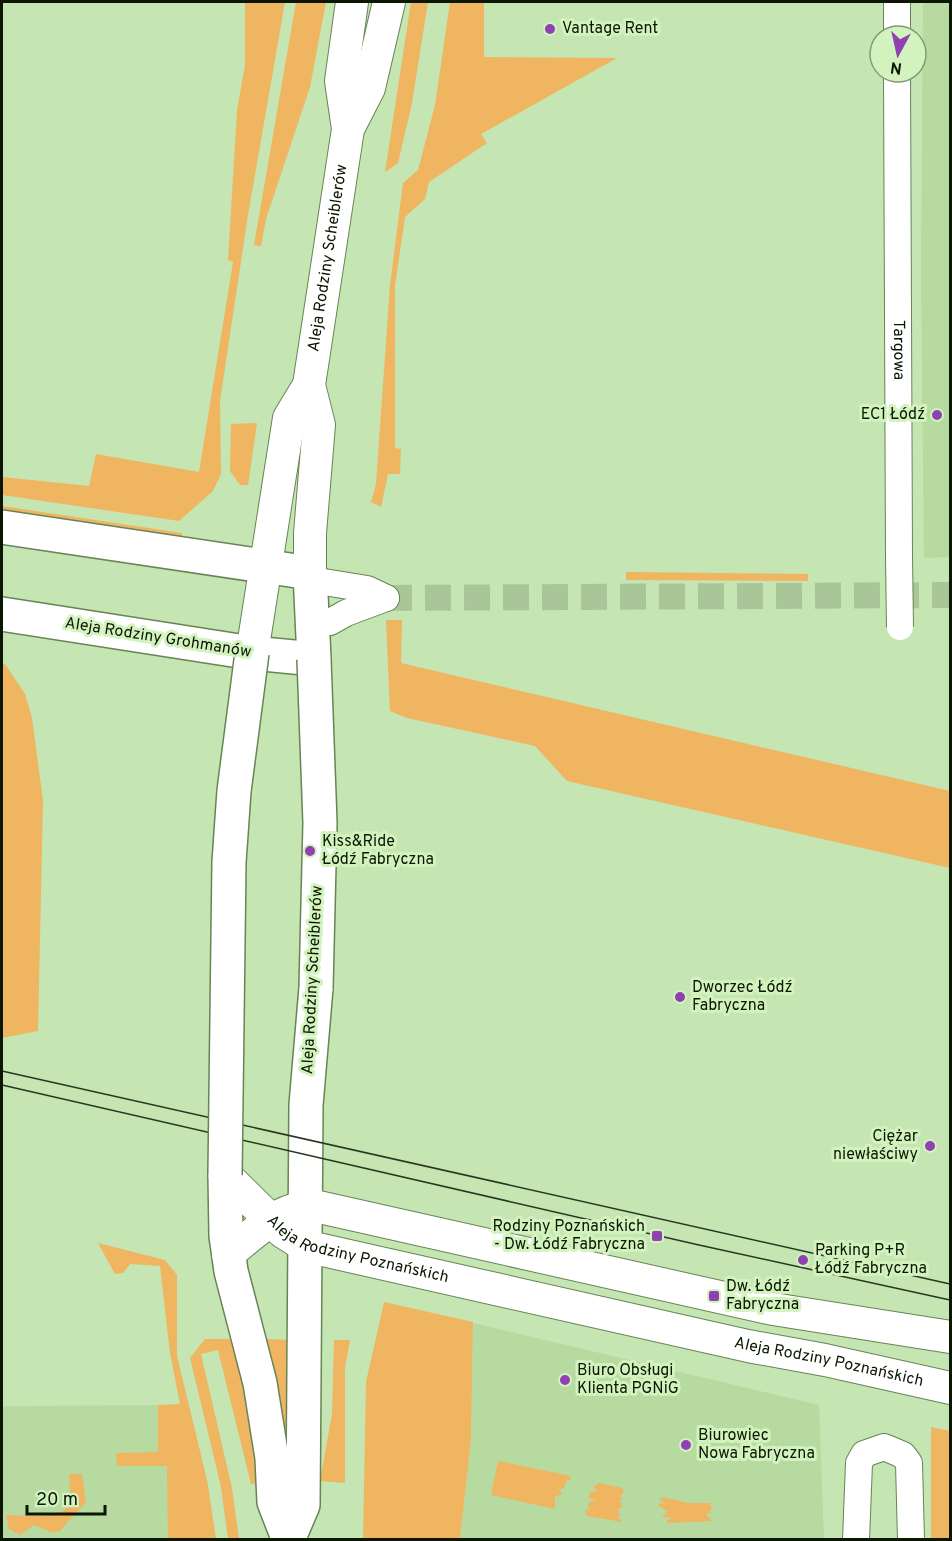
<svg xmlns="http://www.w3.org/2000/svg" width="952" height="1541" font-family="Overpass,sans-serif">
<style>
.built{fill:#b6daa0}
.green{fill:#f0b560}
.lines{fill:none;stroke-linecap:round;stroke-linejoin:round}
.minor-tunnel{stroke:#a9c698;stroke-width:26;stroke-dasharray:26 13;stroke-linecap:butt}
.minor-casing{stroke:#678455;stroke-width:28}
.tertiary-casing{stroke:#678455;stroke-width:34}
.secondary-casing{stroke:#678455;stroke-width:36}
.minor{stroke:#fff;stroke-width:26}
.tertiary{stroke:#fff;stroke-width:32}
.secondary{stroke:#fff;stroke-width:33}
.tram{stroke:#293720;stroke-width:1.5}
.minor-bridge-casing{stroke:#678455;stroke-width:28;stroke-linecap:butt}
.secondary-bridge-casing{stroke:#678455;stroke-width:36;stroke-linecap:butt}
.minor-bridge{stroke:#fff;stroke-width:26}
.secondary-bridge{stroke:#fff;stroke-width:33}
.poi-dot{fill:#8f41b2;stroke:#d2f3be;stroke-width:2}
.labels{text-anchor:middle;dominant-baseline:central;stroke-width:6;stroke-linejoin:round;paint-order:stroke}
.poi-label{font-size:16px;fill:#0b1604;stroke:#d2f3be;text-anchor:start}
.street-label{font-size:16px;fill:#0b1604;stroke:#d2f3be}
</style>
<rect width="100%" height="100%" fill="#c5e5b2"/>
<!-- built -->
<g class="built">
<path d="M923 2H950V557L924 558 921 274Z"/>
<path d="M473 1323 819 1405 824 1539 460 1540 471 1441Z"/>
<path d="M188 1405 207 1480 216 1539H2V1406Z"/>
</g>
<!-- green -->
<g class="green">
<path d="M245 2H285L248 215 220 401 221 474 213 491 179 521 2 495V477L89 486 96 454 199 472 233 262 228 260 237 110 245 65Z"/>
<path d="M296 2H326L310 87 266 219 261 246 254 245Z"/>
<path d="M411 2H428L412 103 398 163 385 172Z"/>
<path d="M450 2H484V57L617 58 481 134 487 143 429 182 425 199 405 217 395 286V448L401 449 400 474H388L381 507 371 502 376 484 390 285 403 183 418 170 435 105Z"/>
<path d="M257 423 248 485H240L230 471 231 424Z"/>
<path d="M2 506 182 533V538L2 511Z"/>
<path d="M626 572 808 574V581L626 580Z"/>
<path d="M386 620H402L401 663 950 791V868L567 781 535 746 407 718 390 711Z"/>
<path d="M2 663 5 664 25 694 32 718 43 801 38 1031 2 1038Z"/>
<path d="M98 1243 165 1260 177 1275V1356L207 1480 216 1539H168L167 1466H117L116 1453 158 1452V1405L180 1404 170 1353 160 1266 130 1264 123 1273 115 1274Z"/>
<path d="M384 1302 473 1322 471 1441 460 1539H363L366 1382Z"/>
<path d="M205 1339H233L247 1399 259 1483 251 1484 218 1350 201 1354 232 1488 239 1539H228L221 1487 190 1358Z"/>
<path d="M264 1339 290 1340 288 1428 283 1427Z"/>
<path d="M334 1340H350L345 1368V1483L320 1481 332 1414Z"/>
<path d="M931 1427 950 1431V1539H931Z"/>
<path d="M498 1461 571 1476 570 1480H567L564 1488 558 1489 562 1492 561 1495 555 1496V1509L491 1495Z"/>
<path d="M69 1474H82L86 1502 59 1532H51L34 1525 20 1535 9 1529 6 1515C21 1515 65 1521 69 1503 72 1495 69 1483 69 1474Z"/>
<path d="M599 1483 622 1488 624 1492 619 1497H623L620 1502 623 1508H619L618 1513H622L618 1516 622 1522 587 1516 585 1510 589 1511 588 1503 596 1500 588 1498 591 1491 596 1492 594 1486Z"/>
<path d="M661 1497 689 1503H710L712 1509 709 1511 712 1513H707V1516L713 1521 667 1523V1520L672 1518 662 1517 668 1511 658 1506 659 1503 665 1504 660 1500Z"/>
</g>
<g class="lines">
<!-- minor-tunnel -->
<path class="minor-tunnel" d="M386 598 950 595"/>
<!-- minor casing -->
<g class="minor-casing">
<g id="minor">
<path d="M897 2V36"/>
<path id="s1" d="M897 72 899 557"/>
<path d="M324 582 367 589 386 598"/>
<path d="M330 622 346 613 386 598"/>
<path d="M856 1540 859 1463 864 1454 884 1447 903 1455 909 1463 911 1540"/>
</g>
</g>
<!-- tertiary casing -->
<g class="tertiary-casing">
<g id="tertiary">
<path d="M348 129 369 88 389 2"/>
<path id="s2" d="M310 573V533L319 425 309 385 348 129 341 81 352 2"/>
<path d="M252 653 289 418 309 385"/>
<path id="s3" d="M225 1175 283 1232 305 1246 748 1346 825 1360 950 1388"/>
<path d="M228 1254C255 1233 283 1203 319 1207L773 1309 950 1337"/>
</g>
</g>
<!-- secondary casing -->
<g class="secondary-casing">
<g id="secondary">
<path d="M2 527 310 573 314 659 252 653 2 614"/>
<path d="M225 1175 226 1236 231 1271 260 1383 272 1458 274 1502 288 1538"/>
<path d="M288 1540 303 1505 306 1105 316 988"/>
</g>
</g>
<!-- minor -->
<use href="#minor" class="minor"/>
<!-- tertiary -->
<use href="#tertiary" class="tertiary"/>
<!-- secondary -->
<use href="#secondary" class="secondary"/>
<!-- tram -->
<g class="tram">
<path d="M2 1071 950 1284"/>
<path d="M2 1085 699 1245 950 1300"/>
</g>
<!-- minor-bridge casing -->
<g class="minor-bridge-casing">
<path id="minor-bridge" d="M899 557 900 627"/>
</g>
<!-- secondary-bridge casing -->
<g class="secondary-bridge-casing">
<g id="secondary-bridge">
<path d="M314 659 320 823 316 988"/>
<path d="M225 1175 229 862 234 791 252 653"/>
</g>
</g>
<!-- minor-bridge -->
<use href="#minor-bridge" class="minor-bridge"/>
<!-- secondary-bridge -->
<use href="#secondary-bridge" class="secondary-bridge"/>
</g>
<!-- markers -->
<g class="poi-dot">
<circle cx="550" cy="29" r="6"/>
<circle cx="937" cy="415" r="6"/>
<circle cx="310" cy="851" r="6"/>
<circle cx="680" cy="997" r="6"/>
<circle cx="930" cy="1146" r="6"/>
<rect x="651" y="1230" width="12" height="12" rx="3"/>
<circle cx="803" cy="1260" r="6"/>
<rect x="708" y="1290" width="12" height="12" rx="3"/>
<circle cx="565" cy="1380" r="6"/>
<circle cx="686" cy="1445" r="6"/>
</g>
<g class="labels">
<!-- poi labels -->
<g class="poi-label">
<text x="562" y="29">Vantage Rent</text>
<text x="925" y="415" text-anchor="end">EC1 Łódź</text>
<text x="322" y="842">Kiss&amp;Ride<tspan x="322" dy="18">Łódź Fabryczna</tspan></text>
<text x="692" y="988">Dworzec Łódź<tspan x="692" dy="18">Fabryczna</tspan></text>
<text x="918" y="1137" text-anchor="end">Ciężar<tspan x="918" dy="18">niewłaściwy</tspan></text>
<text x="645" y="1227" text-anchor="end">Rodziny Poznańskich<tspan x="645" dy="18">- Dw. Łódź Fabryczna</tspan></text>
<text x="815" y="1251">Parking P+R<tspan x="815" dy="18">Łódź Fabryczna</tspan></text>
<text x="726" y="1287">Dw. Łódź<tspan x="726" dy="18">Fabryczna</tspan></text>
<text x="577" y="1371">Biuro Obsługi<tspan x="577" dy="18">Klienta PGNiG</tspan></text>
<text x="698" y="1436">Biurowiec<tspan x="698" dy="18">Nowa Fabryczna</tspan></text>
</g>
<!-- street labels -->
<g class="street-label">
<text stroke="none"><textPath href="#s2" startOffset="318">Aleja Rodziny Scheiblerów</textPath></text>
<text stroke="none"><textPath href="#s1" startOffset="278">Targowa</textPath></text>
<text transform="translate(158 638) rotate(9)">Aleja Rodziny Grohmanów</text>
<text transform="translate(313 980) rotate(-87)">Aleja Rodziny Scheiblerów</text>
<text stroke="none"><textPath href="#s3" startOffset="158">Aleja Rodziny Poznańskich</textPath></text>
<text stroke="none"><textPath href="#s3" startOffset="644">Aleja Rodziny Poznańskich</textPath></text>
</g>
</g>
<!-- border -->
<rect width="952" height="1541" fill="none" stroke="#0b1604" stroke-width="6"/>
<!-- north arrow -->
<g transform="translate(898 54) rotate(188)"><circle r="28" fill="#d2f3be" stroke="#829b74" stroke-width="1.5"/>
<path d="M0-4.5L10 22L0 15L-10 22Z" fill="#8f41b2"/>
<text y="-9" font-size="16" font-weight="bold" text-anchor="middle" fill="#0b1604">N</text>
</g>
<!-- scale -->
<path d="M27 1505v9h78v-9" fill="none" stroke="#0b1604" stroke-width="3"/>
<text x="36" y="1505" font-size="18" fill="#0b1604" stroke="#d2f3be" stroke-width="4.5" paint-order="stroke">20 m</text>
</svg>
